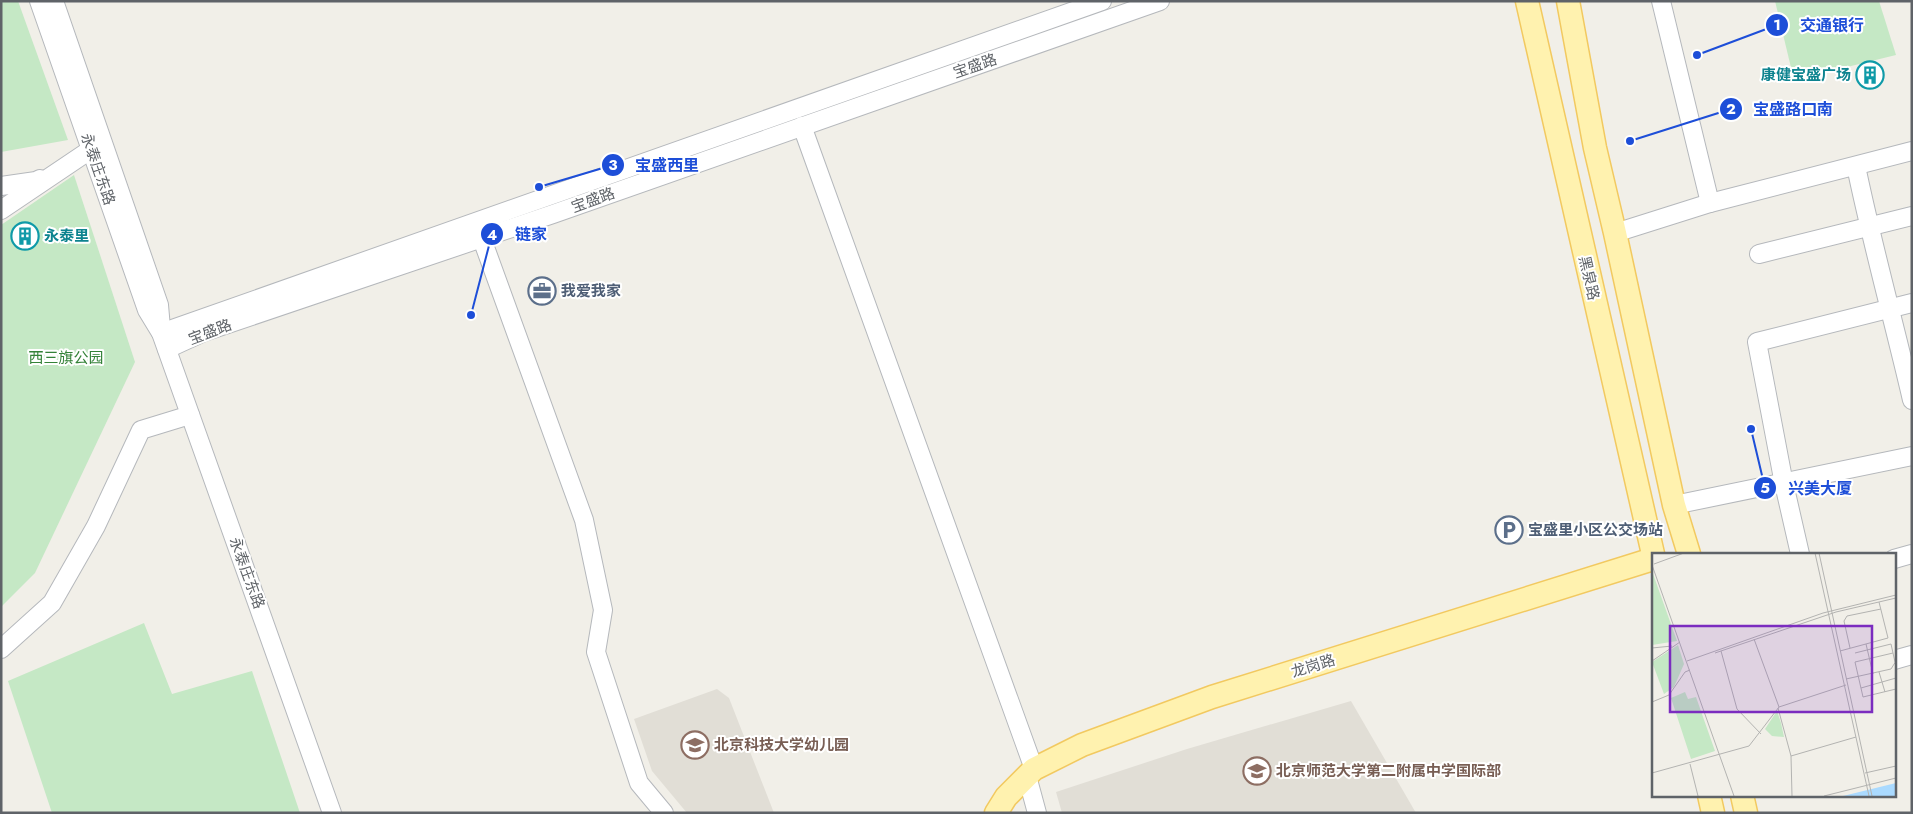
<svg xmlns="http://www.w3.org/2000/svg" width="1913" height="814" font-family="Jost,'Noto Sans SC',sans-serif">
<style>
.education{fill:#e1ded6}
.green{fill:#c5e8c5}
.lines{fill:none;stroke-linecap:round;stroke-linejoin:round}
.minor-casing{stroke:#b5b8bc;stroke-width:20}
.major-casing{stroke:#f2c960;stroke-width:25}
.minor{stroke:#fff;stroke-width:18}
.major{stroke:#fff2af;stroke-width:22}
.labels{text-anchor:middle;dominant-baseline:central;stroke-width:4;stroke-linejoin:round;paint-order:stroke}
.street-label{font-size:15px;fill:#5f6368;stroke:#fff}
.culture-label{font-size:15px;font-weight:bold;fill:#0d838f;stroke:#fff;text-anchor:end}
.service-label{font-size:15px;font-weight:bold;fill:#4e5e75;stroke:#fff;text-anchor:start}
.park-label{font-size:15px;fill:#348238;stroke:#fff}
.education-label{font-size:15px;font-weight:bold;fill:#785e54;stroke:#fff;text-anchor:start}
.inset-road{fill:none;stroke:#b3b3b1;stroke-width:1}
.view{fill:#7b2cbf;fill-opacity:0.15;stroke:#7b2cbf;stroke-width:2.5}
.inset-edge{fill:none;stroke:#5f6368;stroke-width:2.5}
.leader{fill:none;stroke:#1d4ed8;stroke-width:2}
.callout-dot{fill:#1d4ed8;stroke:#fff;stroke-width:2}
.mark-label{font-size:15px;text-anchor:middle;font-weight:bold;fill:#fff}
.callout-label{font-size:16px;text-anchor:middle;font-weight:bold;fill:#1d4ed8;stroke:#fff;stroke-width:4;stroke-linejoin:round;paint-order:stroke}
</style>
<rect width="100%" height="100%" fill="#f1efe8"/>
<!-- education -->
<g class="education">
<path d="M717 689 729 698 774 813H687L652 771 634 719Z"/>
<path d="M1351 701 1416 813H1062L1056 792 1187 749Z"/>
</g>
<!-- green -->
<g class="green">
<path d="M1 1H18L68 140 1 152Z"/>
<path d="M1775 1H1879L1896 55 1794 80Z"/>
<path d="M74 175 135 362 35 573 1 607V225Z"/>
<path d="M144 623 172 694 252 671 300 813H52L8 681Z"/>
</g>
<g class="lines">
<!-- minor casing -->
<g class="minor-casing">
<g id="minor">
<path d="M39 1 147 310 161 333 332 813"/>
<path d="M54 1 159 305 161 328"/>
<path d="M1661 1 1710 203"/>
<path d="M802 126 1034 769"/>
<path d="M1856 166C1872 244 1894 322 1912 400"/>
<path d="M1 186 36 181 40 179"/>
<path d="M1 210 96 146"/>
<path d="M1615 233 1710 203 1912 151"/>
<path d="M482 239 584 520 603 610 596 652 639 783 664 813"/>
<path d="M1759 254 1912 216"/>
<path d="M161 333 1102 1"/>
<path d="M167 349 204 332 553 214 1160 1"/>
<path d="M1674 505 1912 456"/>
<path d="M1800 554 1784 484 1757 342 1912 303"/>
<path d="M1894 559 1912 554"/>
<path d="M1 649 52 603 96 526 141 430 190 415"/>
<path d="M1894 660 1912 655"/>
<path d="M1027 776 1037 813"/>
</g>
</g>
<!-- major casing -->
<g class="major-casing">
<g id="major">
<path d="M1527 1 1653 554"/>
<path d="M1568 1 1595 148 1615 233 1674 505 1689 554"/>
<path d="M1709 795 1713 813"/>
<path d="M1742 795 1746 813"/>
<path d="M996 813 1006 797 1034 769 1082 745 1212 697 1653 559"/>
</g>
</g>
<!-- minor -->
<use href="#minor" class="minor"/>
<!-- major -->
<use href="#major" class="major"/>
</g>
<!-- icons -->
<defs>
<g id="building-ring" transform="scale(1.4375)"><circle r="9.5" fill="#fff" stroke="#0f9aa8" stroke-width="1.5"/><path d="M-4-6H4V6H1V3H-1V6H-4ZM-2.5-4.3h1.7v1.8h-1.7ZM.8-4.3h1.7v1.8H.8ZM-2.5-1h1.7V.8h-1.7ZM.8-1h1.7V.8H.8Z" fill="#0f9aa8"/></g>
<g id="office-ring" transform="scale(1.4375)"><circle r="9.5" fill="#fff" stroke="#5c6f8a" stroke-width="1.5"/><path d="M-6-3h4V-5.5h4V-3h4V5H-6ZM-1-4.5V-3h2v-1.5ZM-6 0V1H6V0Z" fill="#5c6f8a"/></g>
<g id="parking-ring" transform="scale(1.4375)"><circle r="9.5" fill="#fff" stroke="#5c6f8a" stroke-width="1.5"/><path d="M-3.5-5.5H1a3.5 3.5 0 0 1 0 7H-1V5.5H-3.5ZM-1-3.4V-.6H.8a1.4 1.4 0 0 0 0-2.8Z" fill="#5c6f8a"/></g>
<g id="school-ring" transform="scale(1.4375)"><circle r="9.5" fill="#fff" stroke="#8d6e63" stroke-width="1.5"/><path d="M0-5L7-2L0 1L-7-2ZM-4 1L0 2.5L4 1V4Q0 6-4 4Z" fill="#8d6e63"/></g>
</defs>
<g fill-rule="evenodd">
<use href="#building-ring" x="1870" y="75"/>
<use href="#building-ring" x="25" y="236"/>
<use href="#office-ring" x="542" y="291"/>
<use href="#parking-ring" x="1509" y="530"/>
<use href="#school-ring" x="695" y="745"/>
<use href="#school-ring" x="1257" y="771"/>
</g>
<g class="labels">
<!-- street labels -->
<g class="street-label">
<text transform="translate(975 66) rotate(-19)">宝盛路</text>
<text transform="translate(98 169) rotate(71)">永泰庄东路</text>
<text transform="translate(593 200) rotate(-20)">宝盛路</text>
<text transform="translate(1589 278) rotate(77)">黑泉路</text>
<text transform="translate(210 332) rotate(-21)">宝盛路</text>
<text transform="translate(247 573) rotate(70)">永泰庄东路</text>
<text transform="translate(1313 666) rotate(-17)">龙岗路</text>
</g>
<!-- culture labels -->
<g class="culture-label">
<text x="1851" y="75">康健宝盛广场</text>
<text x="44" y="236" text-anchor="start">永泰里</text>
</g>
<!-- service labels -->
<g class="service-label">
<text x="561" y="291">我爱我家</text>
<text x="1528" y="530">宝盛里小区公交场站</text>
</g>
<!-- park labels -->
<g class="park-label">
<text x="66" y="358">西三旗公园</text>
</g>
<!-- education labels -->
<g class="education-label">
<text x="714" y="745">北京科技大学幼儿园</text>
<text x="1276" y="771">北京师范大学第二附属中学国际部</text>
</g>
</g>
<!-- overview -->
<g transform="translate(1652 553)">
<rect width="244" height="244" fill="#f1efe8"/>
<path d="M0 18 25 88 0 92ZM26 92 32 111 22 134 12 141 0 109ZM33 139 36 146 44 144 63 198 39 206 19 145ZM125 158 129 170 132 184 120 183 113 176Z" fill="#c5e8c5"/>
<path d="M244 230V243H191Z" fill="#aadaff"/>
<path class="inset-road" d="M163 0 217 243M167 0 220 243M2 11 32 0M0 12 82 243M102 86 127 154M214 91 221 121M0 95 20 93M198 95 192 68 195 63 229 56M69 98 85 156 109 181M188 98 236 85 227 49M63 100 184 59 244 45M203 100 239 91 243 109M241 100 203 109 211 144 244 136M0 108 28 89M35 108 171 60 244 42M227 119 233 139M194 126 239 116 244 108M209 135 244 125M0 149 17 142 33 119 38 117M126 155 139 203 204 184M139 203 140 243M38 211 46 243M0 220 97 193 127 154 194 132M213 220 244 213M172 243 244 225"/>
<path class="view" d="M18 73H220V159H18Z"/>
<rect width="244" height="244" class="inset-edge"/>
</g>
<!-- callouts -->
<path class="leader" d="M1697 55L1777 25M1630 141L1731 109M539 187L613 165M471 315L492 234M1751 429L1765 488"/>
<g class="callout-dot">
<circle cx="1697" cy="55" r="5"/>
<circle cx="1630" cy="141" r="5"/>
<circle cx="539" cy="187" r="5"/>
<circle cx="471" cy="315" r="5"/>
<circle cx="1751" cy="429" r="5"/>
<circle cx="1777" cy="25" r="12"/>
<circle cx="1731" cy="109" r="12"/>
<circle cx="613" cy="165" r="12"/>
<circle cx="492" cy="234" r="12"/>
<circle cx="1765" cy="488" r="12"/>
</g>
<g class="mark-label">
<text x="1777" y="30">1</text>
<text x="1731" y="114">2</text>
<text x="613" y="170">3</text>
<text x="492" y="240">4</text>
<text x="1765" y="493">5</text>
</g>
<g class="callout-label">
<text x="1832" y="31">交通银行</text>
<text x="1793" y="115">宝盛路口南</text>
<text x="667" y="171">宝盛西里</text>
<text x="531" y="240">链家</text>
<text x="1820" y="494">兴美大厦</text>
</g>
<!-- border -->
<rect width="1913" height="814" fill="none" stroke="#5f6368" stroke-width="5"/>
</svg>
